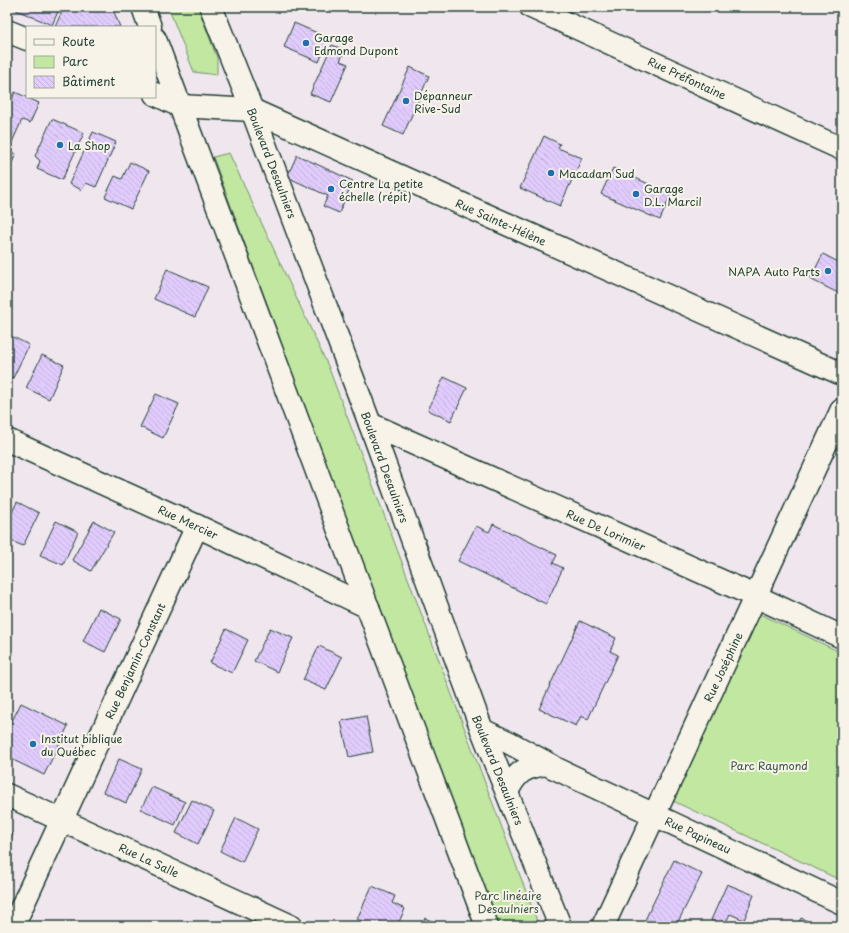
<svg xmlns="http://www.w3.org/2000/svg" width="849" height="933" font-family="'Playpen Sans',sans-serif">
<style>
.green{fill:#c2e7a1;stroke:#70926a}
.building{fill:url(#building-back-hatch);stroke:#1f3d34}
.lines{fill:none;stroke-linecap:round;stroke-linejoin:round}
.minor-casing{stroke:#1f3d34;stroke-width:25}
.minor{stroke:#f7f3e8;stroke-width:22}
.poi-dot{fill:#1f6fb2;stroke:#f7f3e8;stroke-width:1.5}
.labels{text-anchor:middle;dominant-baseline:central;stroke-width:4;stroke-linejoin:round;paint-order:stroke}
.poi-label{font-size:11px;fill:#1f3d34;stroke:#f7f3e8;text-anchor:start}
.street-label{font-size:11px;fill:#1f3d34;stroke:#f7f3e8}
.park-label{font-size:11px;fill:#375644;stroke:#f7f3e8}
</style>
<defs>
<pattern id="building-back-hatch" width="6" height="6" patternUnits="userSpaceOnUse"><rect width="6" height="6" fill="#e1ccfd"/><path d="M-1 5l2 2M0 0l6 6M5-1l2 2" fill="none" stroke="#c1b0d9"/></pattern>
</defs>
<rect width="100%" height="100%" fill="#f0e7ee"/>
<filter id="ink" filterUnits="userSpaceOnUse"><feTurbulence type="fractalNoise" baseFrequency=".025" numOctaves="2"/><feDisplacementMap in="SourceGraphic" scale="8" xChannelSelector="R" yChannelSelector="G"/><feConvolveMatrix kernelMatrix="1 2 1 2 8 2 1 2 1" color-interpolation-filters="sRGB"/></filter>
<g filter="url(#ink)">
<!-- green -->
<g class="green">
<path d="M168 7H198L217 58V75L194 72Z"/>
<path d="M229 153 328 366 539 926H496L213 157Z"/>
<path d="M758 613 842 653V881L673 801Z"/>
</g>
<!-- building -->
<g class="building">
<path d="M18 7H60L52 25 16 10Z"/>
<path d="M64 7H112L120 27H55Z"/>
<path d="M294 23 329 38 319 62 284 47Z"/>
<path d="M332 45 345 50 340 61 348 64 331 102 310 94Z"/>
<path d="M410 67 429 76 403 135 383 126Z"/>
<path d="M15 92 39 103 30 123 22 120 8 151 16 154 7 174V111Z"/>
<path d="M52 119 84 133 62 180 37 169 40 161 35 156Z"/>
<path d="M93 132 116 142 96 187 86 183 82 190 69 184Z"/>
<path d="M544 136 560 144 558 148 582 158 560 206 520 188Z"/>
<path d="M297 155 353 181 339 213 323 206 328 196 287 177Z"/>
<path d="M130 162 149 171 131 209 105 197 115 176 122 179Z"/>
<path d="M613 168 671 194 660 220 601 194Z"/>
<path d="M823 254 842 264V295L810 279Z"/>
<path d="M167 269 208 287 195 317 154 299Z"/>
<path d="M7 334 29 345 13 378 7 375Z"/>
<path d="M42 355 64 365 49 399 26 388Z"/>
<path d="M444 377 467 388 451 421 428 410Z"/>
<path d="M156 394 179 404 163 438 140 427Z"/>
<path d="M17 502 39 513 23 546 7 539V523Z"/>
<path d="M56 521 78 532 63 565 40 555Z"/>
<path d="M94 521 114 532 91 571 72 560Z"/>
<path d="M493 524 557 555 553 563 563 568 546 604 458 561 476 526 489 532Z"/>
<path d="M99 608 121 619 105 652 83 641Z"/>
<path d="M580 621 616 638 610 651 618 655 588 719 581 716 576 726 539 709Z"/>
<path d="M270 628 293 638 277 672 254 661Z"/>
<path d="M226 629 248 640 232 673 210 663Z"/>
<path d="M319 646 342 657 326 690 303 680Z"/>
<path d="M21 703 68 726 44 775 7 757V731Z"/>
<path d="M366 716 373 752 349 757 341 721Z"/>
<path d="M119 759 142 769 126 803 103 792Z"/>
<path d="M152 787 185 802 175 825 141 809Z"/>
<path d="M192 800 214 811 198 844 176 833Z"/>
<path d="M236 818 258 829 242 862 220 851Z"/>
<path d="M7 832 13 834 7 849Z"/>
<path d="M674 860 702 874 676 926H648L643 924Z"/>
<path d="M727 884 754 895 744 920 730 914 724 926 711 920Z"/>
<path d="M372 886 395 896 392 903 405 909 397 926H372L357 919Z"/>
<path d="M425 918 442 926H421Z"/>
<path d="M801 918 818 926H797Z"/>
</g>
<g class="lines">
<!-- minor casing -->
<g class="minor-casing">
<g id="minor">
<path d="M143 7 150 27"/>
<path d="M211 7 252 110 370 424 482 730 560 926"/>
<path d="M531 7 842 149"/>
<path d="M7 31 27 39"/>
<path d="M155 39 487 926"/>
<path d="M155 94 180 106 252 110 842 374"/>
<path d="M370 424 755 596 842 637"/>
<path d="M7 440 197 526 368 607"/>
<path d="M482 730 508 742 552 766"/>
<path d="M507 792C517 771 524 768 546 764L842 903"/>
<path d="M7 795 291 926"/>
<path d="M13 926 197 526"/>
<path d="M603 926 842 409"/>
</g>
</g>
<!-- minor -->
<use href="#minor" class="minor"/>
</g>
</g>
<!-- markers -->
<g class="poi-dot">
<circle cx="306" cy="43" r="4"/>
<circle cx="406" cy="101" r="4"/>
<circle cx="60" cy="145" r="4"/>
<circle cx="551" cy="173" r="4"/>
<circle cx="331" cy="189" r="4"/>
<circle cx="636" cy="194" r="4"/>
<circle cx="828" cy="271" r="4"/>
<circle cx="33" cy="744" r="4"/>
</g>
<g class="labels">
<!-- poi labels -->
<g class="poi-label">
<text x="314" y="37">Garage<tspan x="314" dy="13">Edmond Dupont</tspan></text>
<text x="414" y="95">Dépanneur<tspan x="414" dy="13">Rive-Sud</tspan></text>
<text x="68" y="145">La Shop</text>
<text x="559" y="173">Macadam Sud</text>
<text x="339" y="183">Centre La petite<tspan x="339" dy="13">échelle (répit)</tspan></text>
<text x="644" y="188">Garage<tspan x="644" dy="13">D.L. Marcil</tspan></text>
<text x="820" y="271" text-anchor="end">NAPA Auto Parts</text>
<text x="41" y="738">Institut biblique<tspan x="41" dy="13">du Québec</tspan></text>
</g>
<!-- street labels -->
<g class="street-label">
<text transform="translate(687 78) rotate(25)">Rue Préfontaine</text>
<text transform="translate(272 163) rotate(69)">Boulevard Desaulniers</text>
<text transform="translate(501 222) rotate(24)">Rue Sainte-Hélène</text>
<text transform="translate(385 467) rotate(70)">Boulevard Desaulniers</text>
<text transform="translate(188 522) rotate(25)">Rue Mercier</text>
<text transform="translate(606 530) rotate(24)">Rue De Lorimier</text>
<text transform="translate(135 661) rotate(-65)">Rue Benjamin-Constant</text>
<text transform="translate(723 667) rotate(-65)">Rue Joséphine</text>
<text transform="translate(498 770) rotate(68)">Boulevard Desaulniers</text>
<text transform="translate(698 835) rotate(25)">Rue Papineau</text>
<text transform="translate(149 860) rotate(25)">Rue La Salle</text>
</g>
<!-- park labels -->
<g class="park-label">
<text x="769" y="765">Parc Raymond</text>
<text x="508" y="895">Parc linéaire<tspan x="508" dy="13">Desaulniers</tspan></text>
</g>
</g>
<!-- margin -->
<rect width="849" height="933" fill="none" stroke="#f7f3e8" stroke-width="24"/>
<rect x="12" y="12" width="825" height="909" fill="none" stroke="#1f3d34" stroke-width="1.5" filter="url(#ink)"/>
<!-- legend -->
<rect x="26" y="26" width="130" height="72" fill="#f7f3e8" stroke="#a1aaa0"/>
<rect x="34" y="39" width="20" height="6" fill="#f7f3e8" stroke="#a1aaa0"/>
<text x="62" y="46" font-size="12" fill="#1f3d34">Route</text>
<rect x="34" y="56" width="20" height="12" fill="#c2e7a1" stroke="#a1aaa0"/>
<text x="62" y="66" font-size="12" fill="#1f3d34">Parc</text>
<rect x="34" y="76" width="20" height="12" fill="url(#building-back-hatch)" stroke="#a1aaa0"/>
<text x="62" y="86" font-size="12" fill="#1f3d34">Bâtiment</text>
</svg>
